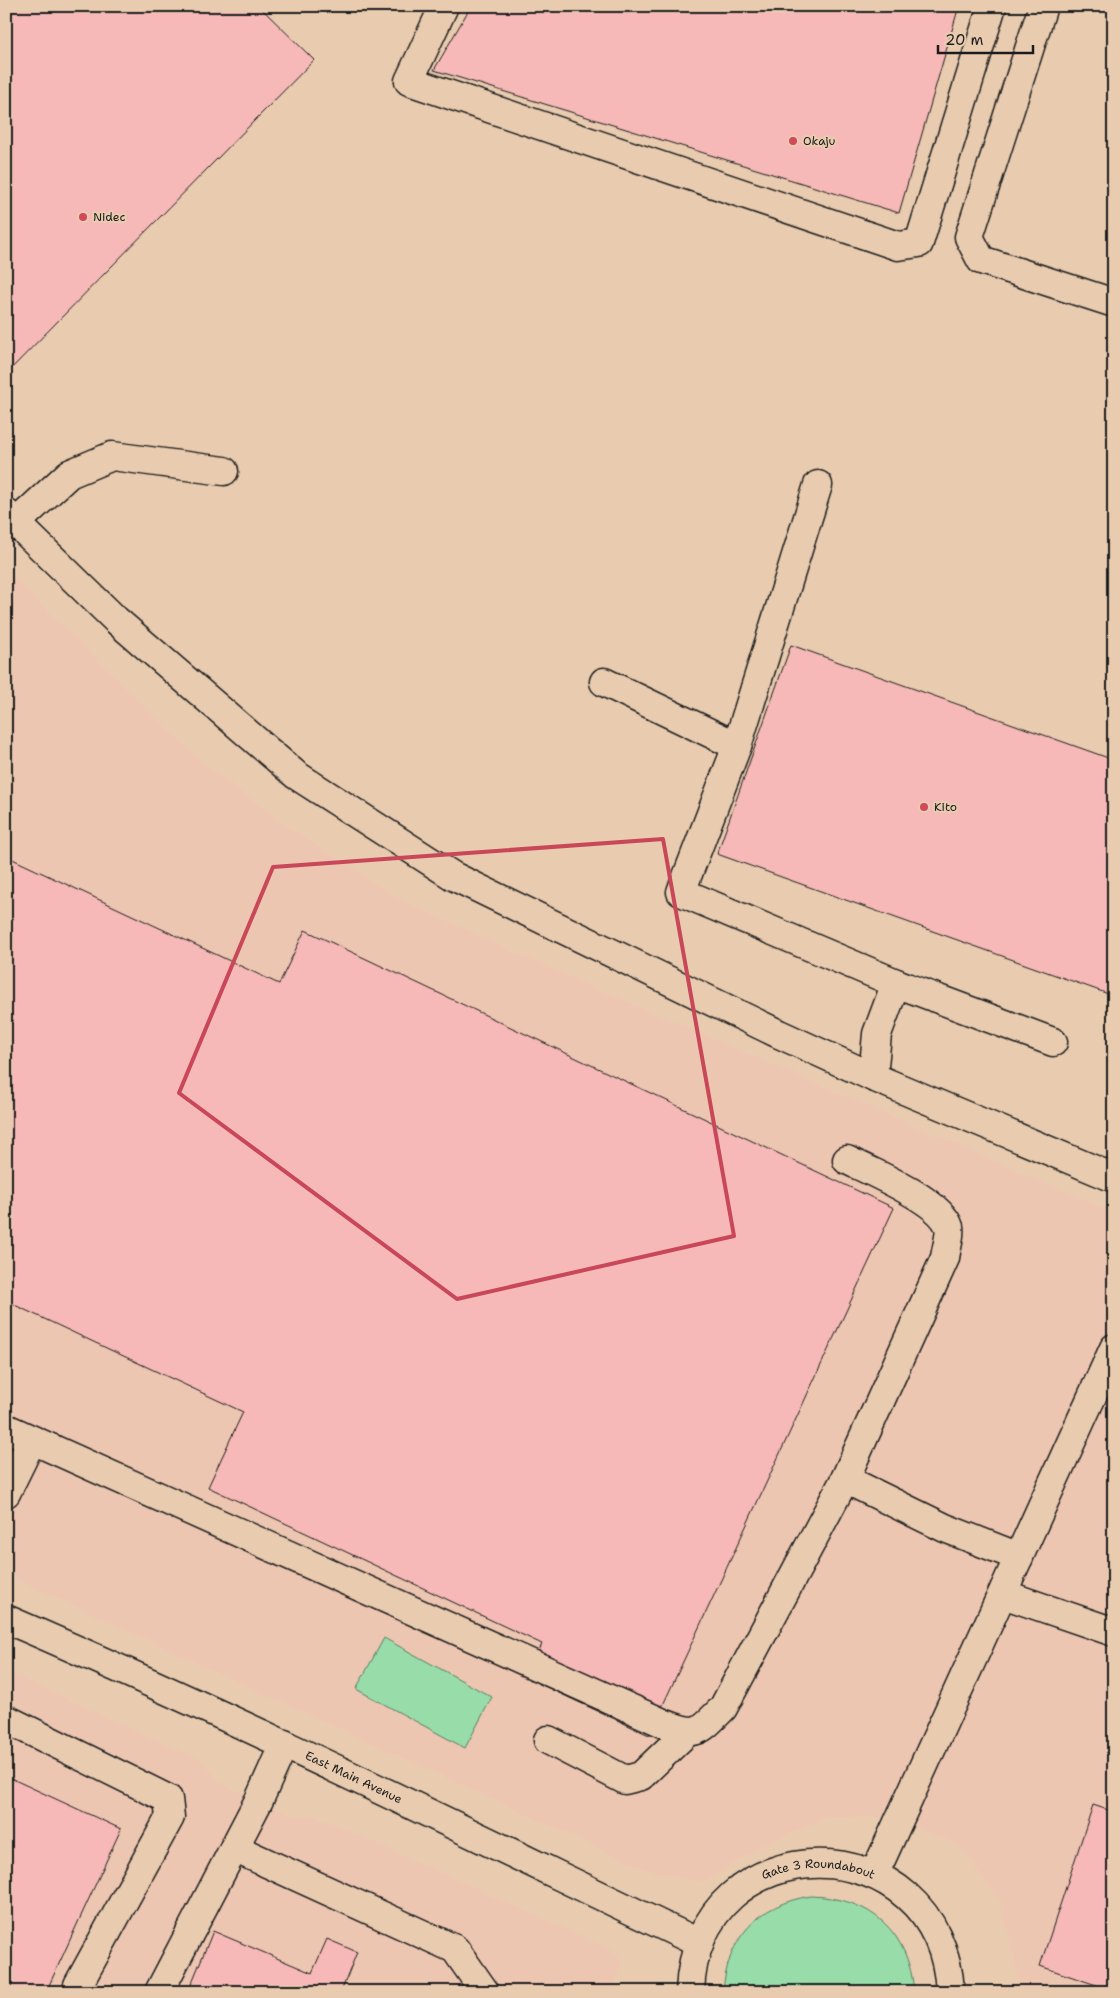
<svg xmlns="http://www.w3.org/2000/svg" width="1120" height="1998" font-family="'Shantell Sans',sans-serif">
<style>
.built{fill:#edc6b2}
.green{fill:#97dca9;stroke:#5a7c62}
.building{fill:#f6b9b7;stroke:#1c1c1c}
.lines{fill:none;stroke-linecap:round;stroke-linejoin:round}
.minor-casing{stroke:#1c1c1c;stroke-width:31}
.minor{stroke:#e9ccb0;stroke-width:28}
.marked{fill:none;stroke:#c84758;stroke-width:4;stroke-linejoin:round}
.poi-dot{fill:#d1495b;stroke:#e9ccb0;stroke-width:2}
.labels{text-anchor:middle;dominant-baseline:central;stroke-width:4;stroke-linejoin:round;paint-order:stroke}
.poi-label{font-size:12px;fill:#1c1c1c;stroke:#e9ccb0;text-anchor:start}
.street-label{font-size:12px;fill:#1c1c1c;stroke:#e9ccb0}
</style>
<rect width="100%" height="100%" fill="#e9ccb0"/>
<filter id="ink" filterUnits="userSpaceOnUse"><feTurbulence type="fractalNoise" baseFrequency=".02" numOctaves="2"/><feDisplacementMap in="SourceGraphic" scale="10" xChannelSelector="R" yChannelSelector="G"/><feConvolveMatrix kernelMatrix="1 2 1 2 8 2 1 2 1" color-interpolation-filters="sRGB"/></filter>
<g filter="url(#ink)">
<!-- built -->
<g class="built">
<path d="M6 569 199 759 290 828 406 902 565 974 1114 1212V1992H1022L1001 1905 960 1846 895 1818H826L762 1846 704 1883 645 1870 6 1575Z"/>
<path d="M6 1670 204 1761 220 1782 293 1816 313 1814 611 1949 622 1960 613 1992H6Z"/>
</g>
<!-- green -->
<g class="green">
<path d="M384 1638 492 1697 465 1748 356 1689Z"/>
<path d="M811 1896C872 1898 909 1932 914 1992H723C727 1938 758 1904 811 1896Z"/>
</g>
<!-- building -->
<g class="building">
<path d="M6 6H259L314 60 6 374Z"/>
<path d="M471 6H959L899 213 434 70Z"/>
<path d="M791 645 1114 760V996L717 854Z"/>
<path d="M6 856 279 984 305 930 894 1208 649 1735 527 1678 542 1644 208 1487 243 1412 6 1301Z"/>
<path d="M6 1776 121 1829 46 1992H6Z"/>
<path d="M1093 1805 1114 1812V1991L1040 1966Z"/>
<path d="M213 1931 312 1973 327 1939 357 1952 341 1992H188Z"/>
</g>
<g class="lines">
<!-- minor casing -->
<g class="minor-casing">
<g id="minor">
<path d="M444 6 409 81 898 246 919 243 992 6"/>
<path d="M1043 6 969 237 981 260 1114 303"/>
<path d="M818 485 737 746 681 892 896 983"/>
<path d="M6 513 116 620 296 775 453 876 779 1034 873 1077 1114 1178"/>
<path d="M16 523 69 474 112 456 224 471"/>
<path d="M604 682 737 746"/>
<path d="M873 1077 877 1034 896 983 1053 1042"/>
<path d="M6 1428 663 1723C698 1736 697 1734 723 1708L845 1479 945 1258C946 1249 951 1235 949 1227 941 1201 872 1172 847 1160"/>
<path d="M845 1479 945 1528 1019 1557"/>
<path d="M6 1493 32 1440"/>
<path d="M1003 1594 1114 1632"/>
<path id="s1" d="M6 1619C241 1720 469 1833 699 1943"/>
<path d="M6 1719 168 1799 170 1817 78 1985"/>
<path d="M548 1740 625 1780 641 1776 687 1732"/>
<path d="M284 1744 259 1800 234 1848 455 1949 485 1992"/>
<path d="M874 1875 1114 1348"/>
<path d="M159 1992 234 1848"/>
<path id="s2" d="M690 1992C696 1820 942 1822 950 1992"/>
</g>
</g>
<!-- minor -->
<use href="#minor" class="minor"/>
</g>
</g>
<!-- marked area -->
<path class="marked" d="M663 839 734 1236 457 1299 179 1093 273 867Z"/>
<!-- markers -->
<g class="poi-dot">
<circle cx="793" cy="141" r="5"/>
<circle cx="83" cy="217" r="5"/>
<circle cx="924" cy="807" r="5"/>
</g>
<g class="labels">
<!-- poi labels -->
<g class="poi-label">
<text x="803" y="141">Okaju</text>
<text x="93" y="217">Nidec</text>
<text x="934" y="807">Kito</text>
</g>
<!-- street labels -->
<g class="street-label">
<text stroke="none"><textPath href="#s1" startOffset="382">East Main Avenue</textPath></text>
<text stroke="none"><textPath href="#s2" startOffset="202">Gate 3 Roundabout</textPath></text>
</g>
</g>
<!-- margin -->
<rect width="1120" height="1998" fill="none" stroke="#e9ccb0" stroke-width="25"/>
<rect x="12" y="12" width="1095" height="1973" fill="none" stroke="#1c1c1c" stroke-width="2" filter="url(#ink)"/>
<!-- scale -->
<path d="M938 45v8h95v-8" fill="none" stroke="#1c1c1c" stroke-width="2.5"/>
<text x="945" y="45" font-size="15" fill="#1c1c1c" stroke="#e9ccb0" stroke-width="4" paint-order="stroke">20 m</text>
</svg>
